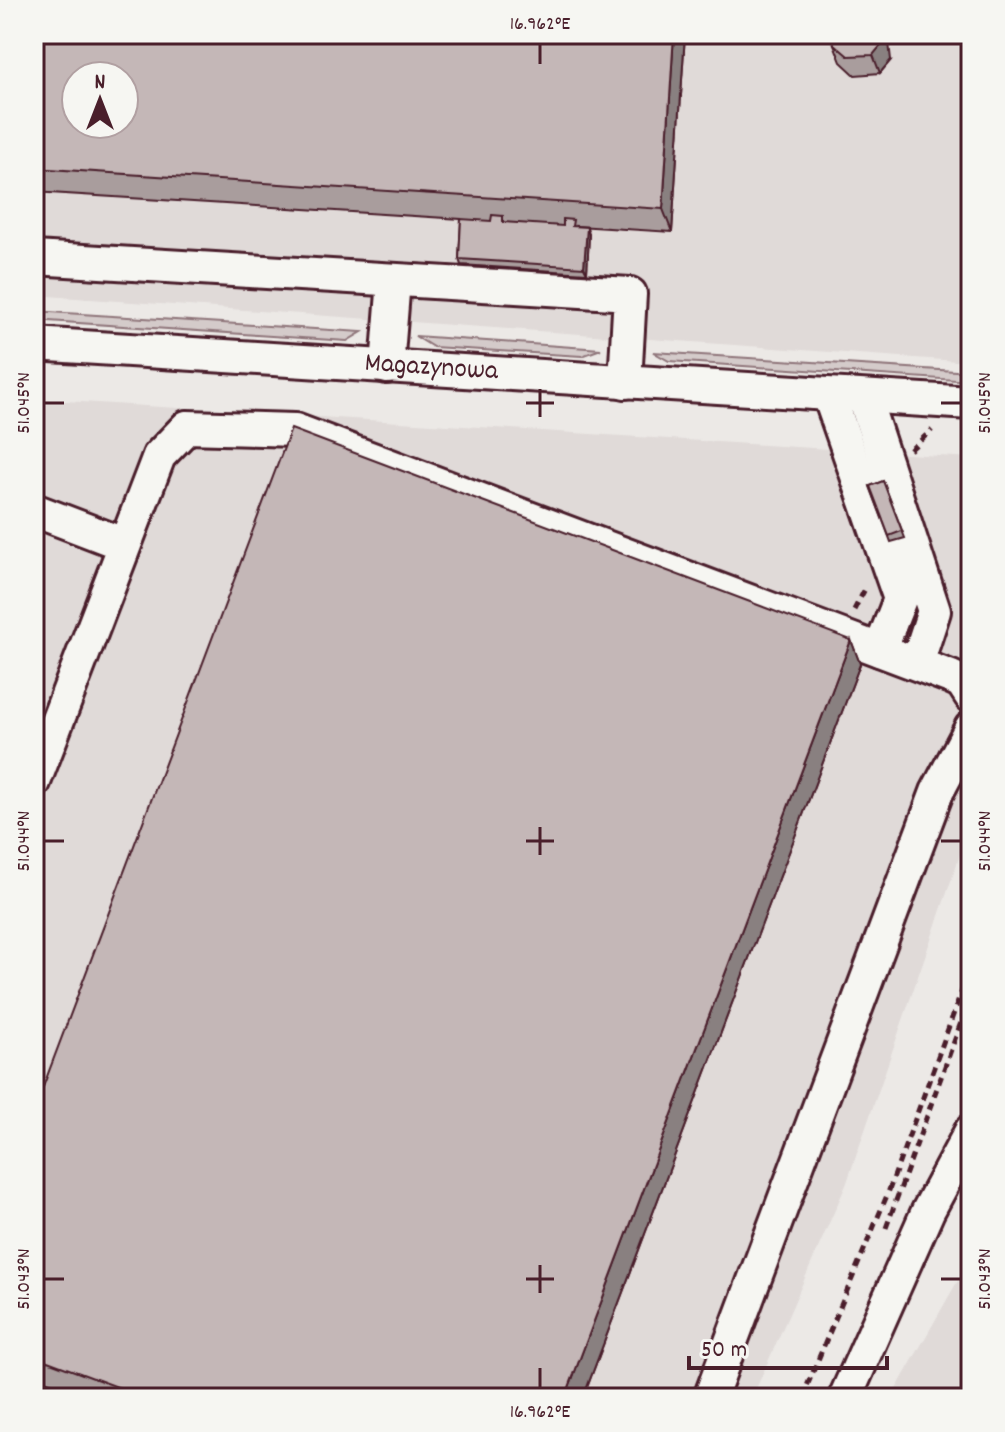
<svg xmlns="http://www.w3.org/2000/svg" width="1005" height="1432" font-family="Dekko,sans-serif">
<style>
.built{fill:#e0dad8;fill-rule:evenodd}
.green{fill:#d4cbca;stroke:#8f757a;stroke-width:2}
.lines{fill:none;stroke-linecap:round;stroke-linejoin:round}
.minor-casing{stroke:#4a1f2b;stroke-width:38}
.path{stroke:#4a1f2b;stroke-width:5;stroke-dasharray:8 6;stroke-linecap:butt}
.minor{stroke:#f6f6f2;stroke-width:32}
.wall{fill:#a99d9d;stroke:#4a1f2b;stroke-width:2}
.shaded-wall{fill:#898080;stroke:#4a1f2b;stroke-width:2}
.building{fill:#c4b7b7;stroke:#4a1f2b;stroke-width:2;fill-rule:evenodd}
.ticks{fill:none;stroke:#4a1f2b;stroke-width:3}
.labels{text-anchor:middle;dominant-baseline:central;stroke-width:6;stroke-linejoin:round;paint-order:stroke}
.street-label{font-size:28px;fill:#4a1f2b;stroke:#f6f6f2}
.neatline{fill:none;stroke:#4a1f2b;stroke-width:3}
.ticks-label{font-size:20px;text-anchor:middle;fill:#4a1f2b}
</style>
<rect width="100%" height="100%" fill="#ece9e6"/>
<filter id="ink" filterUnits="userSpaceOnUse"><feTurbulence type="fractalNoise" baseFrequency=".0125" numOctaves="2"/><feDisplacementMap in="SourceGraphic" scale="16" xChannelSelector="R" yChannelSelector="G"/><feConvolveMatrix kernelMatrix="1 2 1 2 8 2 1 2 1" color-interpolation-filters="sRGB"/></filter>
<g filter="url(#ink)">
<!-- built -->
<g class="built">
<path d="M34 34H971V362L34 295ZM76 76H124V124H76Z"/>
<path d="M34 399 971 458V823L846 1185 752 1398H34Z"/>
<path d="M971 1267V1398H891L957 1282Z"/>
</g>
<!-- green -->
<g class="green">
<path d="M34 311 362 332 347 341 34 320Z"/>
<path d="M415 336 601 349 582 356 433 347Z"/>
<path d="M653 352 971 372V381L669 361Z"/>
</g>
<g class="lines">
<!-- minor casing -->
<g class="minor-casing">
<g id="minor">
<path d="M34 258 630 294 625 382"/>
<path id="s1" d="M34 344 971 403"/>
<path d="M387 367 394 280"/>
<path d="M829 395 900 599 880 650"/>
<path d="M864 397 934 611 917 663"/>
<path d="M34 510 123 544"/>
<path d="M34 782 159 456 187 427 295 430 951 677 962 682 971 696"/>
<path d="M710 1398 937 792 971 728"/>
<path d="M845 1398 928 1211 971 1131"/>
</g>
</g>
<!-- path -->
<g class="path">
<path d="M910 450 932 430"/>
<path d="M854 610 866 587"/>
<path d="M886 1228 971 995"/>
<path d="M802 1398 888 1193 971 966"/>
</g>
<!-- minor -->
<use href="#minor" class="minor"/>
</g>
<!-- wall -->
<g class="wall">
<path d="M34 34H685L672 232 577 226 589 234 587 273 461 265 459 259 461 219 34 192Z"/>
<path d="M834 44 891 60 880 73 855 75 841 62Z"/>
<path d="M883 481 905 538 891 542 870 486Z"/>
<path d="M851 640 860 664 583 1398H92L34 1376V1111Z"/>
</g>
<!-- shaded-wall -->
<g class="shaded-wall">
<path d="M674 34H685L672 232 663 209Z"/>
<path d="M883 34H888L891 60 880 73 873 55Z"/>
<path d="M587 227 589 234 587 273 584 267Z"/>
<path d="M851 640 860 664 583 1398H565Z"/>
</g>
<!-- building -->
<g class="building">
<path d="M34 34H674L663 209 34 168ZM76 76H124V124H76Z"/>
<path d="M833 34H883L884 42 873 55 848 56 834 44Z"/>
<path d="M492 215 503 216V222L563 226V219L573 220 572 226 587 227 584 267 459 259 461 219 491 221Z"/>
<path d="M291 429 851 640 565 1398H147L34 1356V1111Z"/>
<path d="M883 481 902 531 889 536 870 486Z"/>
<path d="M971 1385V1398H964Z"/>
</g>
</g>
<!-- ticks -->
<path class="ticks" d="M540 44V64M540 389V417M44 403H64M526 403H554M941 403H961M540 827V855M44 841H64M526 841H554M941 841H961M540 1265V1293M44 1279H64M526 1279H554M941 1279H961M540 1368V1388"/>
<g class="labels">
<!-- street labels -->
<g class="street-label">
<text stroke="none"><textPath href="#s1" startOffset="398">Magazynowa</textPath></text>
</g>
</g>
<!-- margin -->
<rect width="1005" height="1432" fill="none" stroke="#f6f6f2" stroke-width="88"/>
<!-- north arrow -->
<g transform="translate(100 100)"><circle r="38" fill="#f6f6f2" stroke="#b1a0a2" stroke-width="2"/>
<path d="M0-6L14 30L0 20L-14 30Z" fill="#4a1f2b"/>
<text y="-12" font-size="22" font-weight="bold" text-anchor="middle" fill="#4a1f2b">N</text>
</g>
<!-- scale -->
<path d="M689 1356v12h198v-12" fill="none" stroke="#4a1f2b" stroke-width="4"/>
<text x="701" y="1356" font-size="24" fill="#4a1f2b" stroke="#f6f6f2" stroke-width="6" paint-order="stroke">50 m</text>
<rect x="44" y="44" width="917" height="1344" class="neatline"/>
<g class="ticks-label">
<text x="540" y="29">16.962°E</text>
<text transform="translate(22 403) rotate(-90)" y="7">51.045°N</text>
<text transform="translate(983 403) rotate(-90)" y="7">51.045°N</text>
<text transform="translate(22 841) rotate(-90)" y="7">51.044°N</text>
<text transform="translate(983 841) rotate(-90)" y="7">51.044°N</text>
<text transform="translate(22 1279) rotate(-90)" y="7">51.043°N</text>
<text transform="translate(983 1279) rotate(-90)" y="7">51.043°N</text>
<text x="540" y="1417">16.962°E</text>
</g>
</svg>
